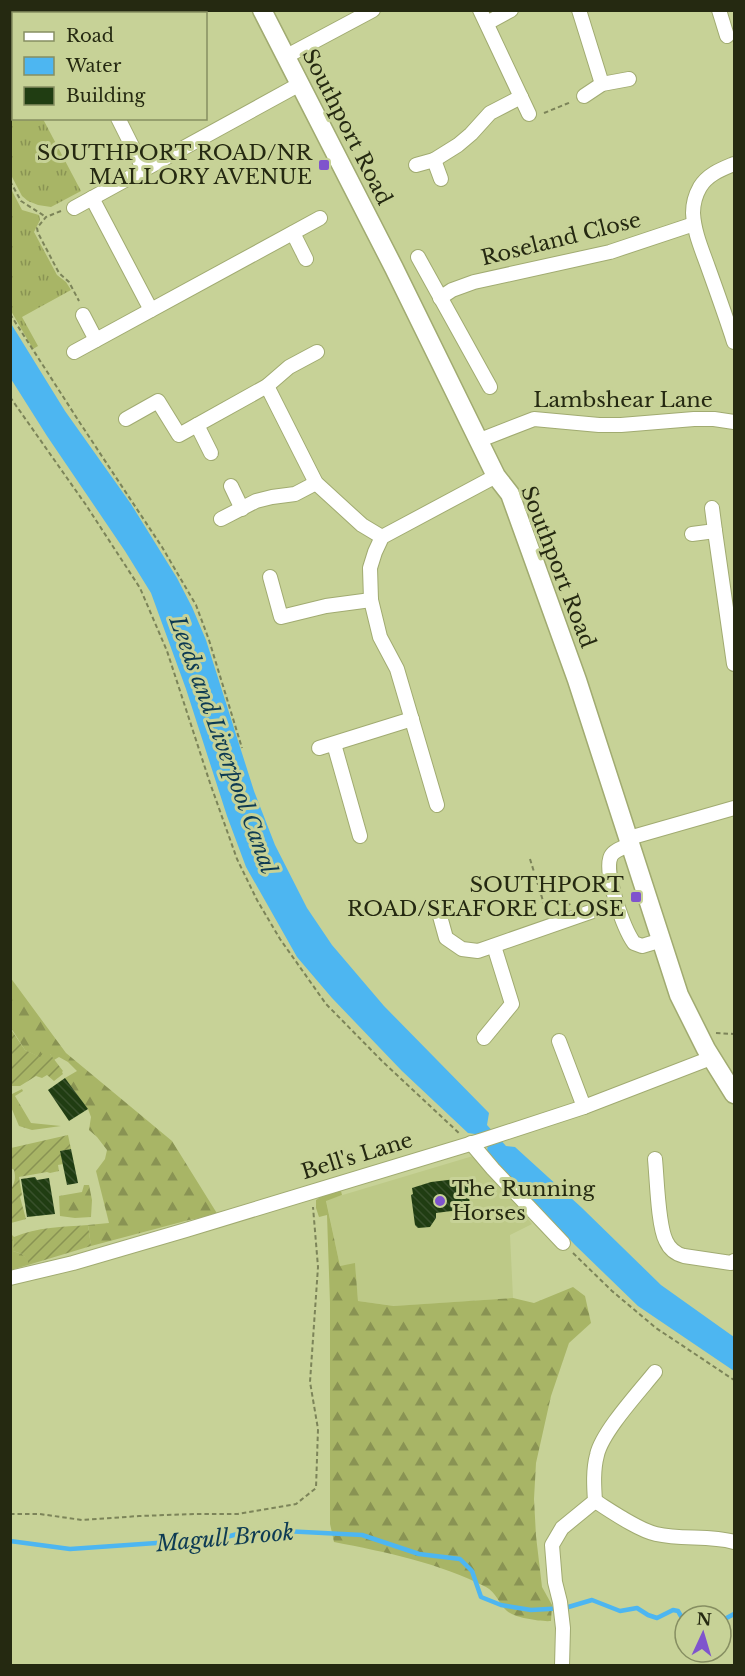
<svg xmlns="http://www.w3.org/2000/svg" width="745" height="1676" font-family="'Libre Baskerville',serif">
<style>
.built{fill:#bdc987}
.grass{fill:url(#grass-tufts)}
.forest{fill:url(#forest-firs)}
.garden{fill:url(#garden-furrows)}
.water{fill:#4db6f1}
.lines{fill:none;stroke-linecap:round;stroke-linejoin:round}
.stream{stroke:#4db6f1;stroke-width:4.5}
.building{fill:url(#building-back-hatch)}
.minor-casing{stroke:#a1ab71;stroke-width:16}
.major-casing{stroke:#a1ab71;stroke-width:21}
.path{stroke:#7c8459;stroke-width:2;stroke-dasharray:4.5 3;stroke-linecap:butt}
.minor{stroke:#fff;stroke-width:14}
.major{stroke:#fff;stroke-width:18}
.poi-dot{fill:#7f54cd;stroke:#c7d297;stroke-width:2}
.labels{text-anchor:middle;dominant-baseline:central;stroke-width:6;stroke-linejoin:round;paint-order:stroke}
.street-label{font-size:21px;fill:#252911;stroke:#c7d297}
.poi-label{font-size:21px;fill:#252911;stroke:#c7d297;text-anchor:end}
.water-label{font-size:22px;font-style:italic;fill:#0e3b53;stroke:#c7d297}
</style>
<defs>
<pattern id="grass-tufts" width="24" height="20" patternUnits="userSpaceOnUse" patternTransform="scale(1.5)"><rect width="24" height="20" fill="#a8b566"/><path d="M3 7l-1-3M5 7V3M7 7l1-3M15 17l-1-3M17 17v-4M19 17l1-3" fill="none" stroke="#899353"/></pattern>
<pattern id="forest-firs" width="22" height="20" patternUnits="userSpaceOnUse" patternTransform="scale(1.5)"><rect width="22" height="20" fill="#a8b566"/><path d="M5 1l3.5 6h-7zM16 11l3.5 6h-7z" fill="#899353"/></pattern>
<pattern id="garden-furrows" width="10" height="10" patternUnits="userSpaceOnUse" patternTransform="scale(1.5)"><rect width="10" height="10" fill="#a8b566"/><path d="M-1 1l2-2M0 10L10 0M9 11l2-2" fill="none" stroke="#899353"/></pattern>
<pattern id="building-back-hatch" width="6" height="6" patternUnits="userSpaceOnUse" patternTransform="scale(1.5)"><rect width="6" height="6" fill="#203d12"/><path d="M-1 5l2 2M0 0l6 6M5-1l2 2" fill="none" stroke="#38502b"/></pattern>
</defs>
<rect width="100%" height="100%" fill="#c7d297"/>
<!-- built -->
<path class="built" d="M473 1156 486 1163 532 1224 510 1235 513 1298 395 1306 358 1301 355 1264 340 1266 326 1200Z"/>
<!-- grass -->
<g class="grass">
<path d="M13 102 14 118 43 119 81 191 51 207 38 205 28 201 22 196 11 175 10 103Z"/>
<path d="M10 187 22 210 39 215 40 220 34 232 57 275 66 282 71 290 22 317 38 346 33 349 11 311Z"/>
</g>
<!-- forest -->
<g class="forest">
<path d="M10 977 66 1053 172 1141 218 1215 189 1220 91 1246 88 1225 109 1223 96 1171 105 1159 107 1150 97 1137 89 1130 91 1117 88 1109 65 1078 77 1071 68 1062 59 1057 54 1060 50 1054 41 1058 25 1050 11 1028Z"/>
<path d="M22 1089 23 1091 15 1096 31 1123 61 1126 32 1130 19 1126 11 1107 10 1095Z"/>
<path d="M84 1185H89L92 1200 91 1217 75 1218 60 1216 59 1196 82 1192Z"/>
<path d="M335 1191H341L342 1195 326 1201 340 1266 355 1263 358 1301 394 1306 513 1298 534 1303 573 1287 585 1296 591 1323 569 1343 551 1396 536 1463 534 1499 536 1536 542 1587 552 1605 551 1621C542 1622 514 1618 507 1611 499 1604 496 1592 486 1587 439 1563 386 1552 334 1542L330 1524V1303L327 1215 319 1217 316 1208V1200L325 1194Z"/>
<path d="M10 1233 14 1237 13 1251 22 1254 29 1260 28 1265 11 1270Z"/>
</g>
<!-- garden -->
<g class="garden">
<path d="M10 1028 25 1050 40 1057 43 1053 50 1054 63 1071 62 1072 63 1074 54 1081 47 1075 42 1078 36 1076 20 1086H11Z"/>
<path d="M68 1135 71 1149 60 1151 63 1164 58 1165 59 1171 50 1173 47 1172 19 1177 22 1195 20 1197 26 1219 11 1223C11 1213 9 1202 11 1193 12 1183 17 1183 14 1170L11 1168V1148Z"/>
<path d="M88 1225 91 1246 28 1265V1260L22 1254 13 1251 14 1237C37 1227 63 1227 88 1225Z"/>
</g>
<!-- water -->
<path class="water" d="M10 322 65 411 131 504 177 578 192 607 206 640 254 791 275 845 307 908 332 945 384 1006 489 1113 487 1125 506 1146 515 1147 581 1207 661 1285 734 1337V1371L638 1306 575 1245 487 1152 488 1142 482 1135 468 1133 402 1071 332 998 297 957 246 867 227 816 186 689 151 593 125 551 47 436 11 379Z"/>
<g class="lines">
<!-- stream -->
<g class="stream">
<path d="M10 1541 70 1549 171 1542 212 1541 241 1533 284 1531 362 1535 419 1554 460 1559 472 1571 481 1597 501 1605 531 1610 565 1608 592 1600 620 1611 637 1608 648 1615 657 1618 673 1610 678 1611 685 1623"/>
<path d="M721 1621 734 1614"/>
</g>
</g>
<!-- building -->
<g class="building">
<path d="M65 1078 88 1109 69 1121 48 1090Z"/>
<path d="M71 1149 78 1183 67 1185 60 1151Z"/>
<path d="M35 1177 37 1180 49 1178 55 1214 27 1217 21 1179Z"/>
<path d="M473 1177 475 1196 469 1197 470 1205 467 1209 436 1213V1218L430 1227 418 1228 415 1225 411 1195 413 1194 412 1188 431 1182Z"/>
</g>
<g class="lines">
<!-- minor casing -->
<g class="minor-casing">
<g id="minor">
<path d="M58 10 60 14"/>
<path d="M480 10 529 114"/>
<path d="M579 10 602 84"/>
<path d="M719 10 727 36"/>
<path d="M40 14 45 10"/>
<path d="M168 14 174 10"/>
<path d="M487 23 511 10"/>
<path d="M10 30 14 28"/>
<path d="M285 57 373 10"/>
<path d="M584 96 602 84 629 79"/>
<path d="M118 118 144 170"/>
<path d="M434 160 458 145 471 134 490 113 521 97"/>
<path d="M734 164C722 169 708 174 700 187 696 194 693 205 693 213 694 232 702 250 708 267 717 292 726 317 734 342"/>
<path d="M416 165 434 160 441 179"/>
<path d="M92 198 151 310"/>
<path d="M74 208 300 84"/>
<path d="M293 233 306 259"/>
<path d="M418 257 490 387"/>
<path d="M440 298 452 290 474 282 610 252 694 224"/>
<path d="M83 315 96 340"/>
<path d="M74 352 320 218"/>
<path d="M267 386 316 483 362 525 382 537"/>
<path d="M126 419 158 401 179 435 267 386 289 367 317 352"/>
<path d="M197 425 211 453"/>
<path d="M480 440 534 419 599 425H621L694 419H714L734 422"/>
<path d="M231 486 242 509"/>
<path d="M221 519 256 501 272 497 295 494 316 483"/>
<path d="M715 531 734 664"/>
<path d="M692 534 715 531 712 508"/>
<path d="M270 577 281 617 326 606 371 600"/>
<path d="M334 744 360 836"/>
<path d="M319 748 412 719"/>
<path d="M437 805 397 669 380 637 371 600 370 568 375 552 382 537 496 476"/>
<path d="M629 838 734 808"/>
<path d="M631 844C625 847 614 850 611 856 603 872 624 929 634 943L642 946 662 940"/>
<path d="M438 909 446 938 462 949 478 951 616 903"/>
<path d="M484 1038 512 1004 494 946"/>
<path d="M559 1041 584 1107"/>
<path d="M471 1143 493 1169 563 1243"/>
<path d="M655 1159C657 1179 658 1226 666 1241 670 1250 676 1254 684 1256L731 1263 734 1261"/>
<path d="M10 1278 73 1263 186 1230 483 1140 584 1107 711 1058"/>
<path d="M595 1501C611 1511 638 1530 656 1534 682 1540 709 1535 734 1542"/>
<path d="M562 1666 563 1628 560 1602 555 1582 552 1545 562 1528 595 1501C594 1486 593 1470 597 1455 602 1432 639 1392 655 1372"/>
</g>
</g>
<!-- major casing -->
<g class="major-casing">
<path id="major" d="M262 10 394 268 496 476 510 494 577 680 679 995 706 1049 734 1094"/>
</g>
<!-- path -->
<g class="path">
<path d="M544 113 571 102"/>
<path d="M10 181 21 201 46 217"/>
<path d="M61 211 46 217 37 228 38 233 59 273 69 282 79 301"/>
<path d="M10 314 80 423 162 547 196 605 209 640 242 748"/>
<path d="M10 397 86 505 140 588 167 651 210 783 237 859 257 900 280 939 326 1004 383 1062 460 1134"/>
<path d="M530 859 544 904"/>
<path d="M561 899 567 900 570 905"/>
<path d="M716 1033 734 1034"/>
<path d="M573 1253 612 1291 656 1328 734 1380"/>
<path d="M10 1514H40L82 1520 139 1516 195 1514H238L296 1504 316 1488 318 1429 310 1382 318 1267 313 1207"/>
</g>
<!-- minor -->
<use href="#minor" class="minor"/>
<!-- major -->
<use href="#major" class="major"/>
</g>
<!-- markers -->
<g class="poi-dot">
<rect x="318" y="159" width="12" height="12" rx="3"/>
<rect x="630" y="891" width="12" height="12" rx="3"/>
<circle cx="440" cy="1201" r="6"/>
</g>
<g class="labels">
<!-- street labels -->
<g class="street-label">
<text transform="translate(347 127) rotate(63)">Southport Road</text>
<text transform="translate(561 239) rotate(-14)">Roseland Close</text>
<text x="623" y="400">Lambshear Lane</text>
<text transform="translate(558 567) rotate(69)">Southport Road</text>
<text transform="translate(357 1156) rotate(-17)">Bell's Lane</text>
</g>
<!-- poi labels -->
<g class="poi-label">
<text x="312" y="153">SOUTHPORT ROAD/NR<tspan x="312" dy="24">MALLORY AVENUE</tspan></text>
<text x="624" y="885">SOUTHPORT<tspan x="624" dy="24">ROAD/SEAFORE CLOSE</tspan></text>
<text x="452" y="1189" text-anchor="start">The Running<tspan x="452" dy="24">Horses</tspan></text>
</g>
<!-- water labels -->
<g class="water-label">
<text transform="translate(223 745) rotate(70)">Leeds and Liverpool Canal</text>
<text transform="translate(225 1538) rotate(-5)">Magull Brook</text>
</g>
</g>
<!-- border -->
<rect width="745" height="1676" fill="none" stroke="#252911" stroke-width="24"/>
<!-- legend -->
<rect x="12" y="12" width="195" height="108" fill="#c7d297" stroke="#868e61" stroke-width="1.5"/>
<rect x="24" y="32" width="30" height="9" fill="#ffffff" stroke="#868e61" stroke-width="1.5"/>
<text x="66" y="42" font-size="18" fill="#252911">Road</text>
<rect x="24" y="57" width="30" height="18" fill="#4db6f1" stroke="#868e61" stroke-width="1.5"/>
<text x="66" y="72" font-size="18" fill="#252911">Water</text>
<rect x="24" y="87" width="30" height="18" fill="#203d12" stroke="#868e61" stroke-width="1.5"/>
<text x="66" y="102" font-size="18" fill="#252911">Building</text>
<!-- north arrow -->
<g transform="translate(703 1634) rotate(4)"><circle r="28" fill="#c7d297" stroke="#868e61" stroke-width="1.5"/>
<path d="M0-4.5L10 22L0 15L-10 22Z" fill="#7f54cd"/>
<text y="-9" font-size="16" font-weight="bold" text-anchor="middle" fill="#252911">N</text>
</g>
</svg>
